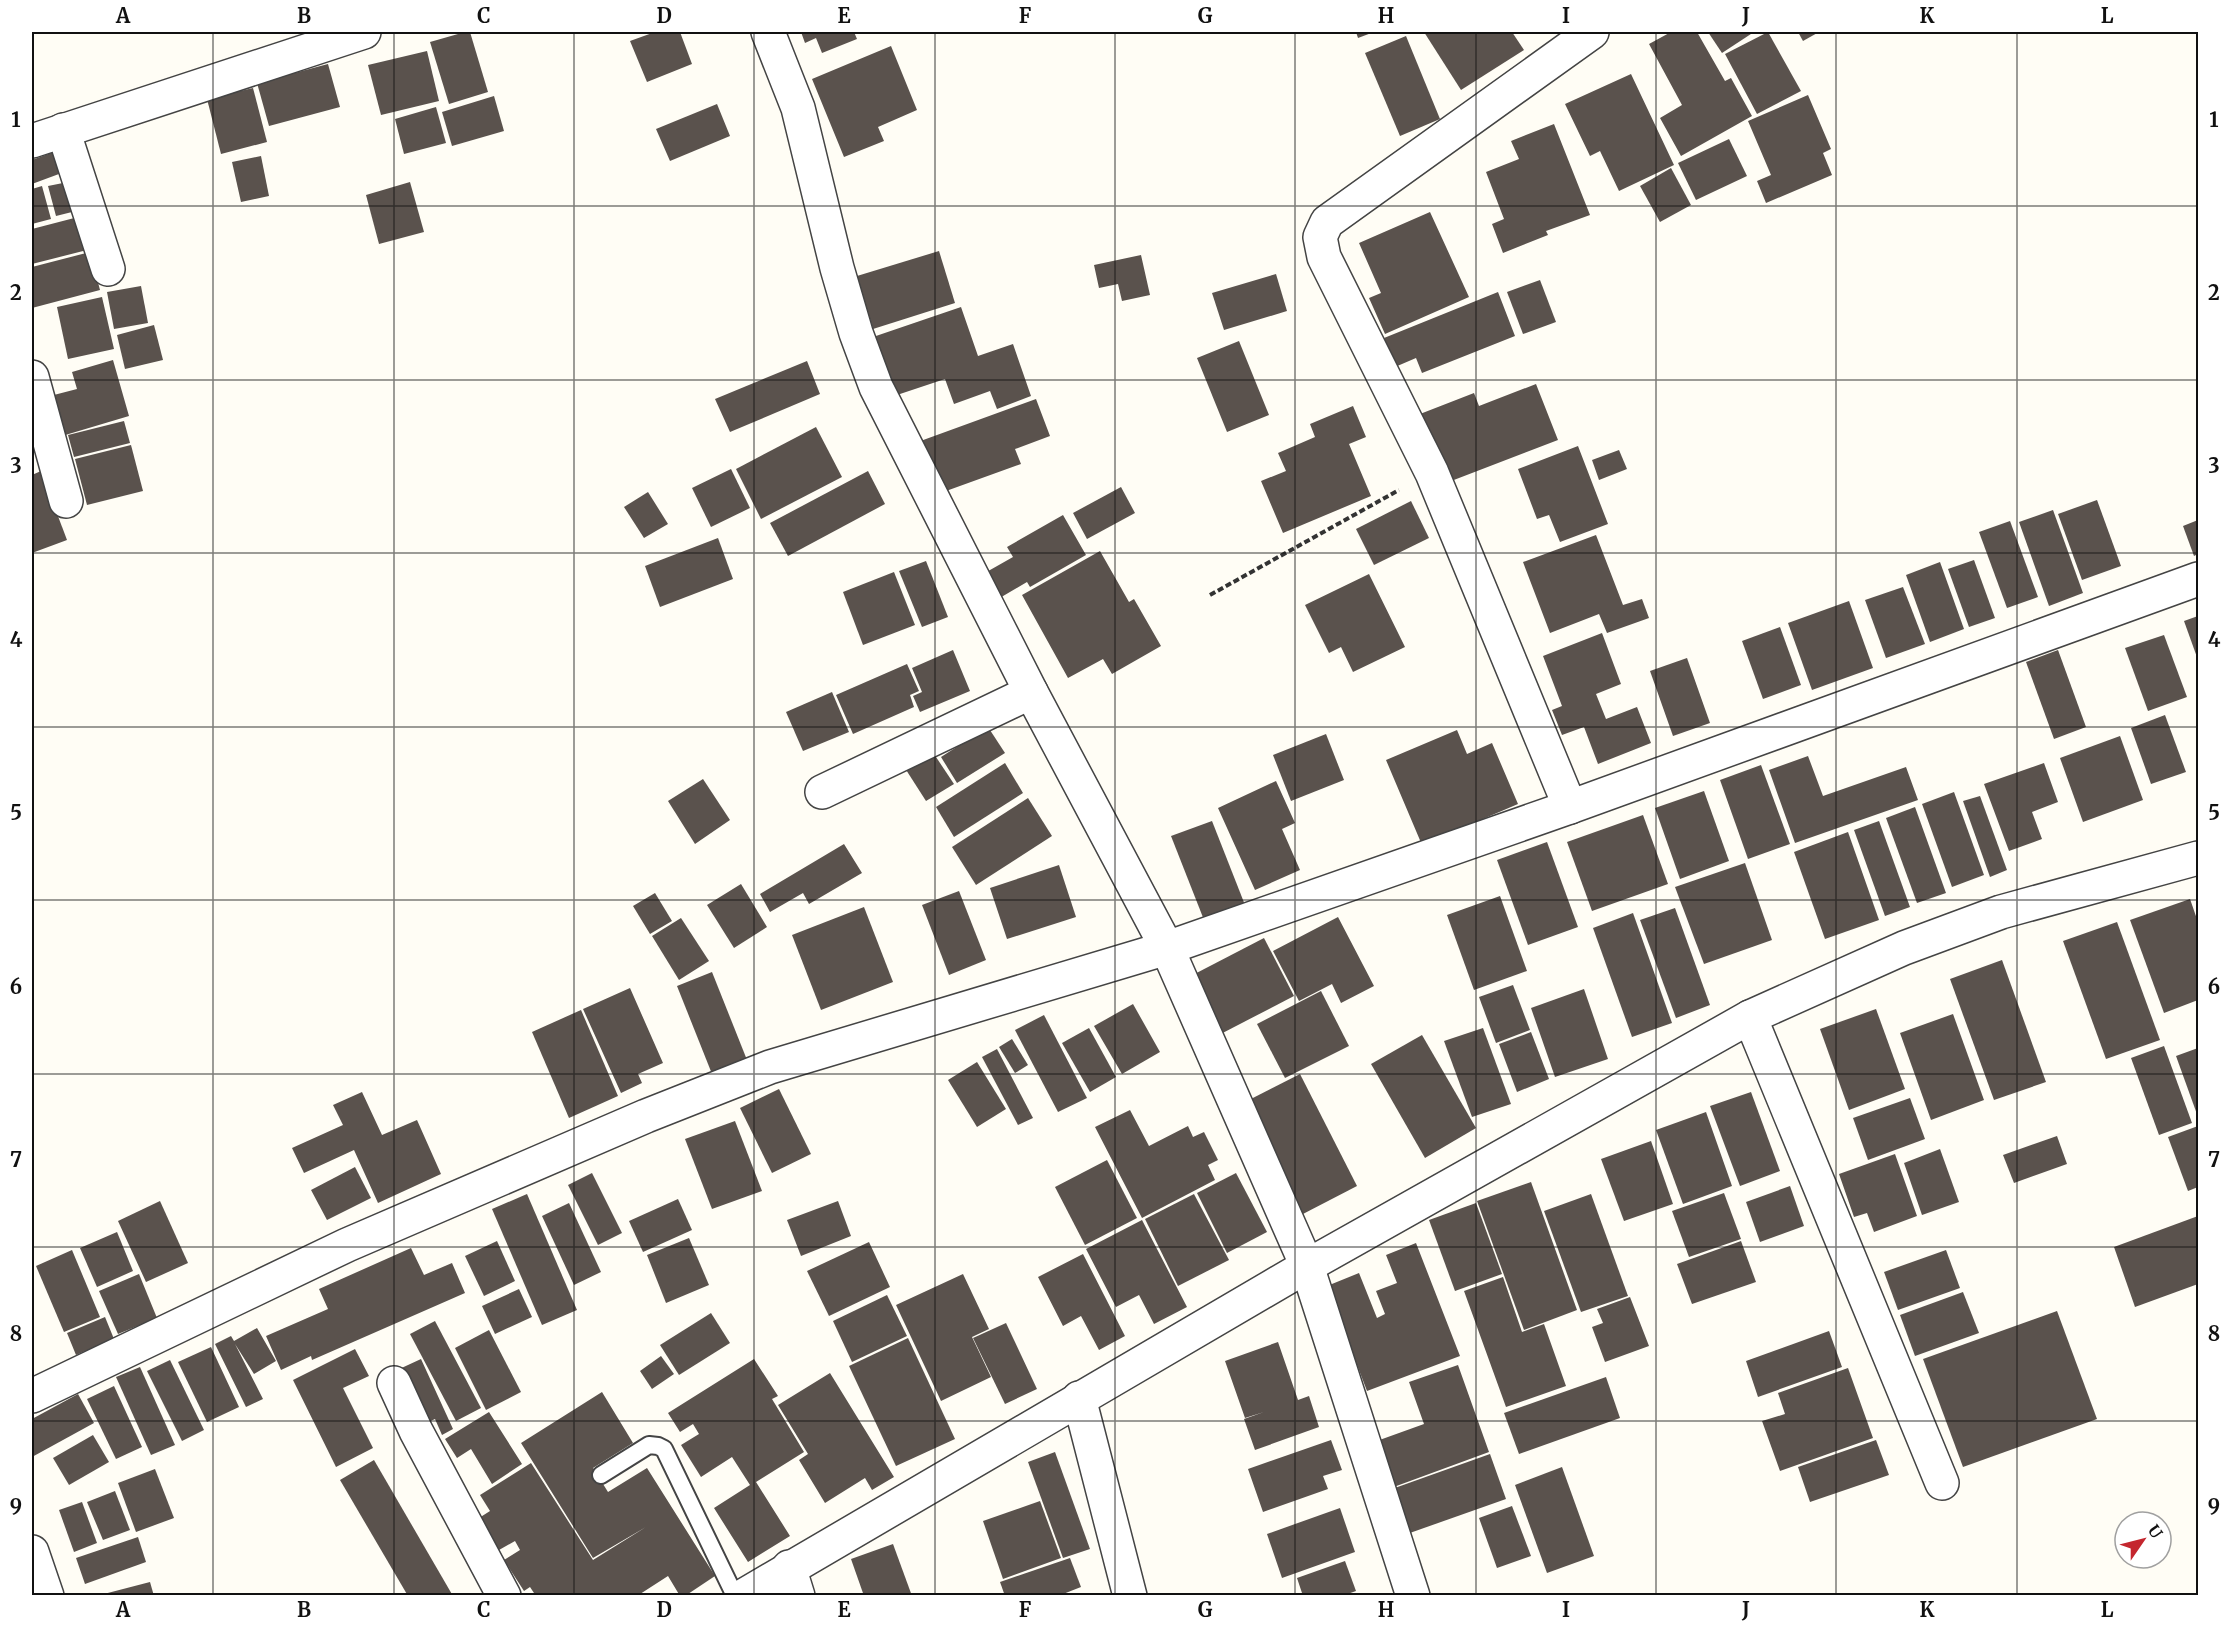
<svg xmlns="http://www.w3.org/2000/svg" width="2230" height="1627" font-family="Merriweather,serif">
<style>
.building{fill:#5a524d}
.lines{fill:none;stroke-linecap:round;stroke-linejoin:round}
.service-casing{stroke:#444;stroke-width:20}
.minor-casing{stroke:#444;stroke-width:36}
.tertiary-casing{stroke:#444;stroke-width:36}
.path{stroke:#333;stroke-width:4;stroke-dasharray:6 3;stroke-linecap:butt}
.service{stroke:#fff;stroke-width:16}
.minor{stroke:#fff;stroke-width:33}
.tertiary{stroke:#fff;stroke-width:33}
.grid{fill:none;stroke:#111;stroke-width:1.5;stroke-opacity:0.55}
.neatline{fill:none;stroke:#111;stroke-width:2}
.grid-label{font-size:20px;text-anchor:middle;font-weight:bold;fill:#111}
</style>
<rect width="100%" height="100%" fill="#fffdf5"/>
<!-- building -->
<g class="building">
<path d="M465 32H470L488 92 449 104 430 42Z"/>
<path d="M655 32H680L692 64 647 82 630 41Z"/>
<path d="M801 32H854L857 39 822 53 816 38 805 43Z"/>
<path d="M1356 32H1374L1358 38Z"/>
<path d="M1424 32H1512L1524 50 1461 90Z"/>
<path d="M1671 32H1697L1725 81 1731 78 1752 116 1681 156 1660 118 1682 105 1649 44Z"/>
<path d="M1708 32H1754L1722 53Z"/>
<path d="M1768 32 1801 91 1757 114 1725 54Z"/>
<path d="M1798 32H1819L1803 41Z"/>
<path d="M1406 36 1440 119 1400 136 1365 53Z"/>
<path d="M891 46 917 110 878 127 884 141 844 157 812 79Z"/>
<path d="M427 51 439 101 381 115 368 65Z"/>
<path d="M328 64 340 107 269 126 257 83Z"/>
<path d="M1631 74 1674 165 1619 191 1600 151 1590 156 1565 104Z"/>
<path d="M253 88 267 142 221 154 207 99Z"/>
<path d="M1808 95 1831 149 1823 153 1832 175 1766 203 1757 181 1771 175 1748 121Z"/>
<path d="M494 96 504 131 452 146 442 112Z"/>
<path d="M717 104 730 136 670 161 656 129Z"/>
<path d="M436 107 446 143 404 154 395 119Z"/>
<path d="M1554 124 1590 215 1546 231 1548 235 1503 253 1492 224 1504 219 1486 172 1519 159 1511 141Z"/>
<path d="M1729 139 1747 176 1696 200 1678 163Z"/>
<path d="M59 150 67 171 32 184V160Z"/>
<path d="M261 156 269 196 241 202 232 162Z"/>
<path d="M1671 168 1691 205 1660 222 1640 186Z"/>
<path d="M73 181 80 210 56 216 48 186Z"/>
<path d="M410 182 424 232 379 244 366 195Z"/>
<path d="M42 186 51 219 32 224V189Z"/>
<path d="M1430 212 1469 297 1385 334 1369 298 1381 293 1359 243Z"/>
<path d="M82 216 91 249 32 264V229Z"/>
<path d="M939 251 955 303 873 329 857 276Z"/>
<path d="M90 252 100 290 32 308V267Z"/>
<path d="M1141 255 1150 295 1122 301 1118 284 1099 288 1094 265Z"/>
<path d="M1276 274 1287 311 1224 330 1212 293Z"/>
<path d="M1540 280 1556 322 1523 334 1507 292Z"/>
<path d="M141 286 148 323 114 329 107 292Z"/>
<path d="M1498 292 1515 336 1422 373 1416 358 1395 367 1384 338Z"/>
<path d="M102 297 114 349 68 359 57 307Z"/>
<path d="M961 307 978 356 1013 344 1031 396 997 409 990 391 954 404 945 379 894 396 873 337Z"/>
<path d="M154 325 163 360 125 369 117 335Z"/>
<path d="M1239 341 1269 415 1227 432 1197 358Z"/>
<path d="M113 360 129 416 62 436 50 396 77 389 72 372Z"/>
<path d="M807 361 820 394 730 432 715 399Z"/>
<path d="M1536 384 1558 440 1446 483 1420 414 1474 393 1479 406Z"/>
<path d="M1036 399 1050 436 1015 449 1021 464 935 495 915 443Z"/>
<path d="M1353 406 1366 437 1349 444 1371 496 1283 533 1261 481 1286 471 1278 453 1315 437 1310 424Z"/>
<path d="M124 421 130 443 74 457 68 435Z"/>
<path d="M816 427 842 477 761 519 736 469Z"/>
<path d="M131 445 143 491 87 505 75 459Z"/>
<path d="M1578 446 1608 524 1560 542 1549 515 1537 519 1518 469Z"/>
<path d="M1619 450 1627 469 1599 480 1592 460Z"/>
<path d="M731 469 750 508 711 527 692 488Z"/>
<path d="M41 471 67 540 32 553V475Z"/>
<path d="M868 471 885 504 788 556 770 523Z"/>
<path d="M1121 487 1135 513 1087 539 1073 513Z"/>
<path d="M648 492 668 524 644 538 624 507Z"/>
<path d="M2097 500 2121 566 2082 580 2058 514Z"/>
<path d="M1411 501 1429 538 1374 565 1356 529Z"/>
<path d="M2053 510 2083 593 2049 606 2019 522Z"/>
<path d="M1063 515 1086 555 1030 587 1027 582 998 599 983 574 1013 557 1007 547Z"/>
<path d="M2198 520V554L2194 556 2183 526Z"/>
<path d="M2010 521 2038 597 2007 608 1979 532Z"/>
<path d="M1596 535 1623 605 1642 599 1649 618 1607 633 1599 614 1550 633 1523 562Z"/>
<path d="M718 538 733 579 660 607 645 566Z"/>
<path d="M1100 551 1129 602 1134 599 1161 646 1112 674 1103 659 1068 678 1022 595Z"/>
<path d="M1974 560 1995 618 1969 627 1948 569Z"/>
<path d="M926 561 948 617 922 627 899 571Z"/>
<path d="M1940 562 1964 629 1930 642 1906 575Z"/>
<path d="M894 572 915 625 863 645 843 592Z"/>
<path d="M1369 574 1405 647 1353 672 1341 647 1329 653 1305 605Z"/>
<path d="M1903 587 1925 644 1886 658 1865 600Z"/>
<path d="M1849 601 1873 668 1812 690 1788 623Z"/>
<path d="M2198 616V660L2184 621Z"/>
<path d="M1780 627 1801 685 1763 699 1742 641Z"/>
<path d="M1602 633 1621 684 1596 694 1606 719 1637 707 1651 743 1598 764 1584 727 1562 735 1552 710 1562 706 1543 656Z"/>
<path d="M2164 635 2187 697 2148 711 2125 648Z"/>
<path d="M953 650 970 691 920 712 913 696 922 692 912 668Z"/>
<path d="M2058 650 2086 727 2054 739 2026 662Z"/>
<path d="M1687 658 1710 723 1673 736 1650 671Z"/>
<path d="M907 664 919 691 910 695 914 707 853 734 836 695Z"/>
<path d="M832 692 849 732 803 751 786 712Z"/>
<path d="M2165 715 2186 772 2151 784 2131 728Z"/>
<path d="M988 727 1005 753 957 783 941 757Z"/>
<path d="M1457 730 1467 754 1492 743 1518 804 1422 845 1386 760Z"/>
<path d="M1326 734 1344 780 1291 801 1273 755Z"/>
<path d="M2120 736 2143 800 2083 822 2060 758Z"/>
<path d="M928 745 954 784 926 801 901 762Z"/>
<path d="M1808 756 1823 796 1906 767 1918 800 1795 843 1769 770Z"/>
<path d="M1005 763 1023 793 954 837 936 807Z"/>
<path d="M2044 763 2058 802 2032 812 2042 839 2009 851 1984 784Z"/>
<path d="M1761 765 1790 844 1748 859 1720 780Z"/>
<path d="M703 779 730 820 695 844 668 801Z"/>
<path d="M1276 781 1295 823 1282 829 1300 870 1255 890 1218 808Z"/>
<path d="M1704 791 1729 861 1680 879 1655 808Z"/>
<path d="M1954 792 1984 875 1952 887 1922 804Z"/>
<path d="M1980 796 2007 870 1990 877 1963 801Z"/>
<path d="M1028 798 1052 836 976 885 952 847Z"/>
<path d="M1915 807 1946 893 1917 903 1886 818Z"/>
<path d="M1643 815 1668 884 1592 911 1567 842Z"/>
<path d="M1212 821 1245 905 1204 920 1171 836Z"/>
<path d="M1879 821 1910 907 1885 916 1854 830Z"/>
<path d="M1848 832 1879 920 1825 939 1794 852Z"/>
<path d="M1547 842 1578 927 1528 945 1497 860Z"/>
<path d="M844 844 862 873 809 904 803 893 770 912 760 894Z"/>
<path d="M1745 863 1772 940 1704 964 1675 887Z"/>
<path d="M1059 865 1076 917 1007 939 990 888Z"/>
<path d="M741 884 767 927 734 948 707 905Z"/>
<path d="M959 891 986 960 949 975 922 905Z"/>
<path d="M655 893 672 921 650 934 633 906Z"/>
<path d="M1500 896 1527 971 1474 990 1447 915Z"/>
<path d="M2190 899 2198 922V1000L2164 1013 2130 920Z"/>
<path d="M864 907 893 982 821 1010 792 935Z"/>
<path d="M1675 908 1710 1005 1676 1018 1640 920Z"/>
<path d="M1633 913 1672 1023 1632 1037 1593 928Z"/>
<path d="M1338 917 1374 986 1341 1003 1332 984 1299 1001 1273 951Z"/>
<path d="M681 918 709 961 679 980 652 936Z"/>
<path d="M2117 922 2160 1040 2106 1059 2063 941Z"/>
<path d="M1264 938 1294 996 1213 1038 1183 980Z"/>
<path d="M2002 960 2046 1082 1994 1100 1950 979Z"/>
<path d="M712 972 751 1070 716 1084 677 986Z"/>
<path d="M1513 985 1530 1030 1496 1043 1479 997Z"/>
<path d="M630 988 663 1063 638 1074 642 1083 621 1093 583 1009Z"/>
<path d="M1584 989 1608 1059 1555 1077 1531 1008Z"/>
<path d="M1321 991 1349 1046 1285 1078 1257 1024Z"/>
<path d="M1133 1004 1160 1052 1122 1074 1094 1026Z"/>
<path d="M1876 1009 1905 1089 1849 1110 1820 1029Z"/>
<path d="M581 1010 618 1096 569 1118 532 1032Z"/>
<path d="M1953 1014 1984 1100 1931 1120 1900 1033Z"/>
<path d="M1044 1015 1087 1098 1058 1112 1015 1030Z"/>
<path d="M1089 1028 1116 1077 1090 1092 1062 1043Z"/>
<path d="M1483 1028 1511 1104 1472 1117 1444 1041Z"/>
<path d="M1531 1032 1549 1079 1517 1092 1499 1044Z"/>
<path d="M1422 1035 1476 1128 1425 1158 1371 1064Z"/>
<path d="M1012 1039 1028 1065 1015 1073 999 1047Z"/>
<path d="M2164 1046 2192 1123 2159 1135 2131 1058Z"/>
<path d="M2198 1048V1117L2176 1056Z"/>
<path d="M997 1049 1033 1118 1018 1125 982 1057Z"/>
<path d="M977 1062 1006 1109 977 1127 948 1080Z"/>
<path d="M1300 1074 1357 1186 1301 1215 1243 1103Z"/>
<path d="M779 1089 811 1154 772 1173 740 1108Z"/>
<path d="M362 1092 382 1135 417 1120 441 1174 378 1203 354 1150 304 1173 292 1148 343 1125 333 1105Z"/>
<path d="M1751 1092 1780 1171 1740 1186 1710 1106Z"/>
<path d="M1910 1098 1925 1139 1868 1160 1853 1118Z"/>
<path d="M1130 1110 1149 1146 1188 1126 1193 1137 1204 1132 1218 1160 1208 1165 1215 1180 1142 1218 1095 1127Z"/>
<path d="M1706 1112 1732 1186 1683 1204 1656 1130Z"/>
<path d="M735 1121 762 1191 712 1209 685 1139Z"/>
<path d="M2198 1126V1187L2188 1191 2168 1137Z"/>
<path d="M2057 1136 2067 1164 2014 1183 2003 1155Z"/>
<path d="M1651 1141 1673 1204 1624 1221 1601 1159Z"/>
<path d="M1940 1149 1959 1202 1922 1215 1904 1163Z"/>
<path d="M1895 1154 1917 1216 1874 1232 1867 1213 1854 1217 1839 1174Z"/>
<path d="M1107 1160 1137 1218 1085 1245 1055 1187Z"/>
<path d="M355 1167 371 1198 327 1220 311 1190Z"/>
<path d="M592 1173 622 1233 598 1245 568 1185Z"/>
<path d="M1236 1173 1267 1232 1227 1253 1197 1193Z"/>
<path d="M1531 1182 1577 1310 1524 1330 1477 1201Z"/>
<path d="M1790 1186 1804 1226 1760 1242 1746 1202Z"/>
<path d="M1724 1193 1741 1239 1689 1257 1672 1211Z"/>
<path d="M527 1194 577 1310 542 1325 492 1209Z"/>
<path d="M1194 1194 1229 1260 1178 1286 1145 1219Z"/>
<path d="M1591 1194 1628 1296 1581 1312 1544 1211Z"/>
<path d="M678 1199 692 1230 643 1252 629 1221Z"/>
<path d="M160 1201 188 1263 146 1282 118 1221Z"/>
<path d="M838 1201 851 1236 801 1256 787 1220Z"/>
<path d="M569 1203 601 1272 574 1285 542 1216Z"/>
<path d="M1476 1203 1502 1274 1455 1291 1429 1220Z"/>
<path d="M2198 1216V1284L2135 1307 2114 1247Z"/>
<path d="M1142 1220 1187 1307 1154 1324 1139 1295 1116 1307 1086 1249Z"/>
<path d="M117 1232 133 1271 97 1287 80 1248Z"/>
<path d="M689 1238 709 1285 666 1303 647 1255Z"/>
<path d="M497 1241 515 1281 484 1296 465 1256Z"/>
<path d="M1741 1241 1756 1282 1692 1304 1677 1264Z"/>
<path d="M869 1242 890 1287 829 1316 807 1271Z"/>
<path d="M1416 1243 1460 1356 1367 1391 1327 1286 1359 1273 1377 1318 1385 1314 1376 1291 1397 1283 1386 1255Z"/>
<path d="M411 1248 424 1275 452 1263 465 1293 312 1360 311 1356 281 1370 266 1336 328 1309 319 1289Z"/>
<path d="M72 1250 100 1317 64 1332 36 1266Z"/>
<path d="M1946 1250 1960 1288 1898 1310 1884 1272Z"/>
<path d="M1083 1254 1125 1336 1099 1350 1081 1316 1063 1326 1038 1277Z"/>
<path d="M139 1274 157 1318 118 1334 99 1291Z"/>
<path d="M963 1274 989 1329 972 1337 991 1377 941 1401 896 1305Z"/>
<path d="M1503 1277 1522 1332 1544 1324 1566 1386 1506 1407 1464 1291Z"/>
<path d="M519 1289 532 1317 495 1334 482 1306Z"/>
<path d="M1963 1292 1979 1333 1915 1356 1900 1315Z"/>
<path d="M887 1295 907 1336 852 1362 833 1321Z"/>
<path d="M1630 1297 1649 1346 1605 1362 1592 1327 1603 1323 1597 1309Z"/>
<path d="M2057 1311 2097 1419 1963 1467 1923 1359Z"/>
<path d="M711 1313 730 1343 679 1375 660 1345Z"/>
<path d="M105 1317 114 1339 76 1355 67 1333Z"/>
<path d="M435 1321 481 1408 456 1421 410 1334Z"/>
<path d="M1006 1323 1037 1389 1005 1404 973 1338Z"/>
<path d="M257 1328 276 1361 254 1374 235 1344 263 1399 246 1407 215 1344 231 1336 234 1341Z"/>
<path d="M489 1330 521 1392 486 1410 455 1348Z"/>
<path d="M1829 1331 1842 1367 1758 1397 1746 1361Z"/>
<path d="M908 1338 955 1439 896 1466 849 1366Z"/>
<path d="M1278 1342 1298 1400 1309 1396 1319 1427 1255 1450 1244 1419 1264 1412 1245 1418 1225 1361Z"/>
<path d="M211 1347 239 1407 207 1422 178 1362Z"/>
<path d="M355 1349 369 1376 343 1388 373 1448 336 1467 293 1380Z"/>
<path d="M661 1356 674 1374 652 1389 640 1371Z"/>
<path d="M421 1359 453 1429 442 1435 435 1419 420 1426 395 1371Z"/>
<path d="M754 1359 778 1396 772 1399 804 1452 756 1482 790 1536 748 1562 714 1508 750 1485 732 1457 701 1477 681 1445 699 1434 693 1424 680 1432 668 1413Z"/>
<path d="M170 1360 204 1430 182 1441 147 1371Z"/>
<path d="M1458 1365 1489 1452 1391 1488 1374 1442 1424 1424 1409 1382Z"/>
<path d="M140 1367 175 1445 151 1455 116 1377Z"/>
<path d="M1848 1368 1873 1438 1780 1471 1762 1421 1785 1414 1778 1393Z"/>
<path d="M830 1373 894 1477 872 1490 865 1478 825 1503 799 1460 808 1454 778 1405Z"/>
<path d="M1606 1377 1620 1418 1519 1454 1504 1413Z"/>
<path d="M114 1386 142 1447 116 1459 87 1399Z"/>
<path d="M602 1392 633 1443 593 1468 608 1492 647 1468 715 1576 685 1596H680L668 1576 637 1596H536L530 1587 524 1591 504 1560 520 1550 515 1541 499 1550 479 1518 490 1511 480 1495 531 1463 593 1560 646 1527 593 1558 521 1443Z"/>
<path d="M78 1394 94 1423 32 1457V1419Z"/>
<path d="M489 1412 522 1464 492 1484 471 1449 457 1458 445 1439Z"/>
<path d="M93 1435 109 1462 69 1485 53 1458Z"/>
<path d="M1331 1440 1342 1470 1323 1476 1328 1489 1263 1512 1248 1469Z"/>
<path d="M1876 1440 1889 1475 1810 1502 1798 1467Z"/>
<path d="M1055 1452 1090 1549 1063 1558 1028 1462Z"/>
<path d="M1490 1454 1506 1499 1407 1534 1392 1489Z"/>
<path d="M374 1460 453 1596H408L340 1480Z"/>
<path d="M1562 1467 1594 1556 1547 1573 1515 1485Z"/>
<path d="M155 1469 174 1518 136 1532 118 1483Z"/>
<path d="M115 1491 130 1530 103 1540 87 1502Z"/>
<path d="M1040 1501 1061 1558 1003 1579 983 1521Z"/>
<path d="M82 1502 97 1543 74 1552 59 1510Z"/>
<path d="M1512 1506 1531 1556 1497 1568 1479 1518Z"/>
<path d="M1340 1508 1355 1552 1282 1578 1267 1534Z"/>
<path d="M138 1537 146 1562 85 1584 76 1558Z"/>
<path d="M893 1544 912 1596H864L851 1559Z"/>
<path d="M1070 1558 1081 1587 1058 1596H1005L1000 1582Z"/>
<path d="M1345 1561 1356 1591 1342 1596H1303L1297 1578Z"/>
<path d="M150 1582 154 1596H101L100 1595Z"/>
</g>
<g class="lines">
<!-- service casing -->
<g class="service-casing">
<path id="service" d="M601 1475 649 1445 658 1446 664 1449 735 1596"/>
</g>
<!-- minor casing -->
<g class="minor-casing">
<g id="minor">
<path d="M768 32 798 108 837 268 856 333 876 387 1031 692 1167 948 1307 1266 1413 1596"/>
<path d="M63 130 108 269"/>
<path d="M32 141 364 32"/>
<path d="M32 377 66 501"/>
<path d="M822 792 1031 692"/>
<path d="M1570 807 1432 473 1324 257 1320 237 1327 222 1592 32"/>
<path d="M1750 1017 1942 1483"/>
<path d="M394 1383 416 1431 504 1596"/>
<path d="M32 1396 347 1245 646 1116 770 1067 1167 948 1570 807 2198 579"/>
<path d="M1079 1398 1130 1596"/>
<path d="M32 1552 47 1596"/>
<path d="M789 1567 798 1596"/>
</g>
</g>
<!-- tertiary casing -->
<g class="tertiary-casing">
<path id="tertiary" d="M743 1596 1307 1266 1750 1017 1904 948 2001 912 2198 858"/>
</g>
<!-- path -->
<path class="path" d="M1210 595 1399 490"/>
<!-- service -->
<use href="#service" class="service"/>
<!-- minor -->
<use href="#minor" class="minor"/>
<!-- tertiary -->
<use href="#tertiary" class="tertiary"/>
</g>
<!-- grid -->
<path class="grid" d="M213 32V1596M394 32V1596M574 32V1596M754 32V1596M935 32V1596M1115 32V1596M1295 32V1596M1476 32V1596M1656 32V1596M1836 32V1596M2017 32V1596M32 206H2198M32 380H2198M32 553H2198M32 727H2198M32 900H2198M32 1074H2198M32 1247H2198M32 1421H2198"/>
<!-- border -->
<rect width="2230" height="1627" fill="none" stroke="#ffffff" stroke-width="66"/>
<!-- north arrow -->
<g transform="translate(2143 1540) rotate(55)"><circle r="28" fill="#ffffff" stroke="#a0a0a0" stroke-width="1.5"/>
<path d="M0-4.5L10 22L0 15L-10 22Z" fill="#c4262e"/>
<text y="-9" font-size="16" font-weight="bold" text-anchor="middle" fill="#111111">U</text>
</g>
<rect x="33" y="33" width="2164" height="1561" class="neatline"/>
<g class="grid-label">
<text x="123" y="23">A</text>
<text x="304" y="23">B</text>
<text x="484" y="23">C</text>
<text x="664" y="23">D</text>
<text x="844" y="23">E</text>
<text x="1025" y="23">F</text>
<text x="1205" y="23">G</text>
<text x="1386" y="23">H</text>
<text x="1566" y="23">I</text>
<text x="1746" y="23">J</text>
<text x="1927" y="23">K</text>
<text x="2107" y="23">L</text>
<text x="16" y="127">1</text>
<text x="2214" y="127">1</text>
<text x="16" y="300">2</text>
<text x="2214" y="300">2</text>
<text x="16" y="473">3</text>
<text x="2214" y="473">3</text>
<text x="16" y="647">4</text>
<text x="2214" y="647">4</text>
<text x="16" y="820">5</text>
<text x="2214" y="820">5</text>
<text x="16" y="994">6</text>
<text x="2214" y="994">6</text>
<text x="16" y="1167">7</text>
<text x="2214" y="1167">7</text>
<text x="16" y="1341">8</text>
<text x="2214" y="1341">8</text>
<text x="16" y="1514">9</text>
<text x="2214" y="1514">9</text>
<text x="123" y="1617">A</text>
<text x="304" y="1617">B</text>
<text x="484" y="1617">C</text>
<text x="664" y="1617">D</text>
<text x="844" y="1617">E</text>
<text x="1025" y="1617">F</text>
<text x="1205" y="1617">G</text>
<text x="1386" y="1617">H</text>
<text x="1566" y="1617">I</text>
<text x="1746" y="1617">J</text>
<text x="1927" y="1617">K</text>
<text x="2107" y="1617">L</text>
</g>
</svg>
